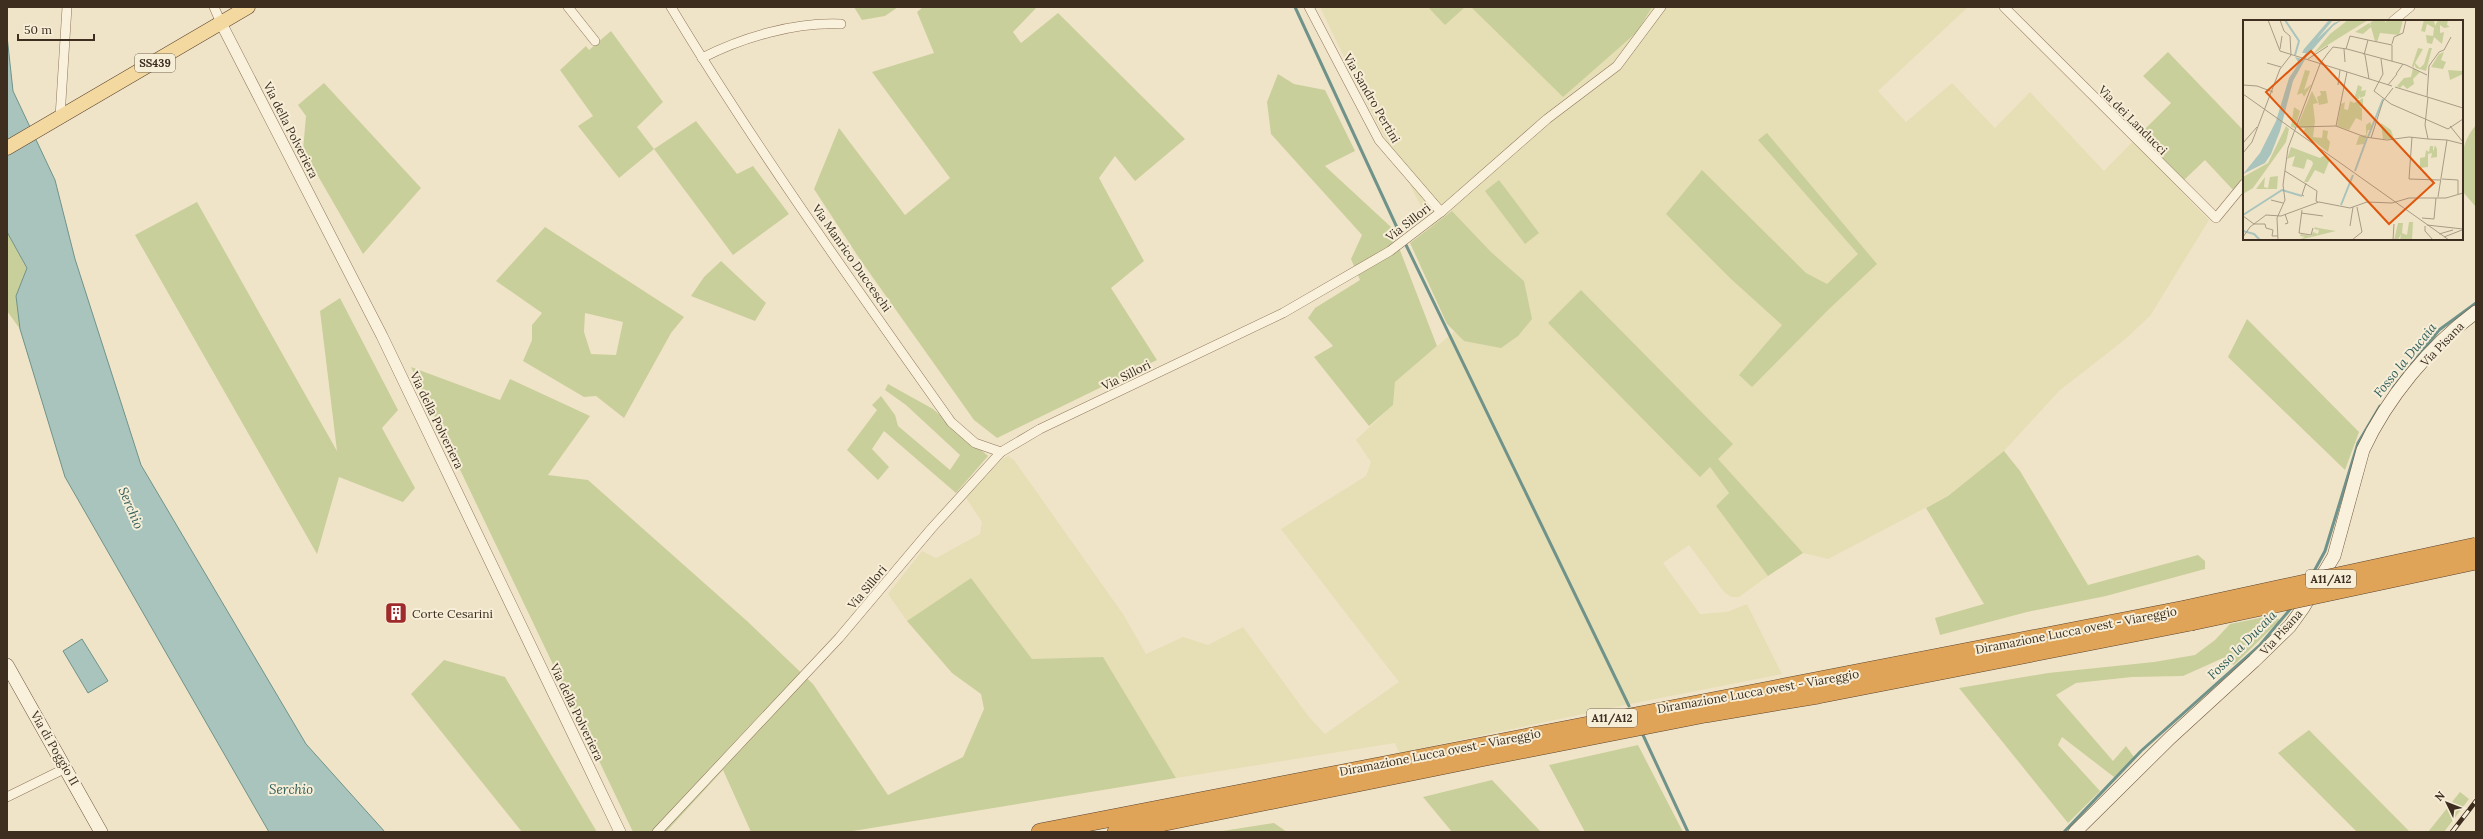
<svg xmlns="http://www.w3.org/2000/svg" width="2483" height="839" font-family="Lora,serif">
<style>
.farmland{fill:#e6deb5}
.green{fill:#c9cf9b;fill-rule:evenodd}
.water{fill:#a9c4bc;stroke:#6f938a}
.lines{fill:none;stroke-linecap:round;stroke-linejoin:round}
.stream{stroke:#6f938a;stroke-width:3}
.minor-casing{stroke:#8d765c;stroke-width:10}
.tertiary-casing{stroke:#8d765c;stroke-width:12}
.secondary-casing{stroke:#6f573f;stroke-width:14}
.primary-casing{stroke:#5b4430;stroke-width:15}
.motorway-casing{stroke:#5b4430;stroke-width:18}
.minor{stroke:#faf1dc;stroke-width:9}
.tertiary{stroke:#faf1dc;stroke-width:11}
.secondary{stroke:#faf1dc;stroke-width:13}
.primary{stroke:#f3d9a0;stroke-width:14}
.motorway{stroke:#e0a458;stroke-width:17}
.rail-casing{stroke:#3d2e20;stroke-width:4.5}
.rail{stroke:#f7eed8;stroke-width:3;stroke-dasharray:9;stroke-linecap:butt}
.motorway-bridge-casing{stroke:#5b4430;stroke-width:18;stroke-linecap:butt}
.motorway-bridge{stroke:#e0a458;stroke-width:17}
.labels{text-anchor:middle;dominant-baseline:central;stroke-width:4;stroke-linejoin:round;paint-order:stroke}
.shield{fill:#f7eed8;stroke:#756857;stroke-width:1}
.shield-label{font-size:11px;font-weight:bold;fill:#3d2e20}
.street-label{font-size:12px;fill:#3d2e20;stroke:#f7eed8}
.poi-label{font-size:12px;fill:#3d2e20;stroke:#f7eed8;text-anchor:start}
.water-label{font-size:13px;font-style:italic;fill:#2f5d5a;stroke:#f7eed8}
.inset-river{fill:none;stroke:#a9c4bc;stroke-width:2}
.inset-road{fill:none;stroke:#a89b85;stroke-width:1}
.view{fill:#df570d;fill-opacity:0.15;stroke:#df570d;stroke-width:2}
.inset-edge{fill:none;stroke:#3d2e20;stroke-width:2}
</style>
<rect width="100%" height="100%" fill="#f0e4c8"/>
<!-- farmland -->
<path class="farmland" d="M1320 7H1968L1878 91 1906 122 1952 83 1995 128 2030 92 2104 171 2139 135 2184 180 2180 190 2209 220 2150 316 2123 341 2059 391 2004 451 1948 496 1828 559 1803 553 1717 459 1732 444 1548 322 1700 476 1710 467 1729 493 1716 506 1768 576 1739 597H1731L1724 592 1689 545 1663 563 1700 614 1727 612 1747 604 1782 674 1635 703 1399 753 1395 743 1176 778 1103 658 1032 659 971 578 907 621 888 594 922 551 936 558 980 534 982 522 966 498 1002 459 1008 456 1014 460 1123 614 1146 654 1183 637 1208 645 1243 627 1309 717 1325 734 1399 682 1281 529 1366 476 1371 462 1356 440 1393 405 1395 382 1455 331 1464 341 1524 281 1491 252 1452 211 1432 227 1358 86Z"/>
<!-- green -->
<g class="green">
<path d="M854 7H898L885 16 862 20Z"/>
<path d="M923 7H1037L1013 32 1021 43 1058 13 1185 139 1135 181 1115 156 1099 178 1144 261 1111 288 1157 360 997 438 974 420 859 258 814 189 839 128 905 215 950 178 872 72 934 53 917 12Z"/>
<path d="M1428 7H1465L1445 25Z"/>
<path d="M1471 7H1652L1637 32 1563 97Z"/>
<path d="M611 31 663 102 637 127 654 149 696 121 737 174 753 166 789 214 733 255 654 149 619 178 578 126 593 116 560 70 586 46 589 50Z"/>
<path d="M2168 52 2244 131V178L2234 191 2205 160 2184 180 2139 135 2171 103 2143 76Z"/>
<path d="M1278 74 1294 84 1325 90 1355 151 1325 166 1391 227 1437 346 1395 382 1393 405 1369 426 1314 357 1333 346 1308 318 1315 308 1360 280 1351 259 1362 235 1271 134 1267 102Z"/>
<path d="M324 83 421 188 363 254 303 150 306 116 298 105Z"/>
<path d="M2476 125V207L2462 191C2462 165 2458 146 2476 125Z"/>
<path d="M1767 133 1877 264 1828 310 1752 387 1739 375 1782 325 1731 279 1666 214 1702 170 1806 273 1827 284 1858 254 1758 140Z"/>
<path d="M1499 180 1539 233 1525 244 1485 191Z"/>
<path d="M197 202 337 451 320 311 340 298 398 410 382 428 415 488 403 502 339 477 317 554 135 235Z"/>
<path d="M1452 211 1491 252 1524 281 1532 319 1518 336 1501 348 1464 341 1447 324 1410 243Z"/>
<path d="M545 227 684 317 671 333 624 418 596 396 584 397 523 361 532 340V325L542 313 496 281ZM585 313 623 322 616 355 591 354 584 332Z"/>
<path d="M7 232 27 268 16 296 20 329 7 311Z"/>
<path d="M721 261 766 303 755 321 691 296 704 277Z"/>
<path d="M1581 290 1733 444 1718 459 1803 553 1768 576 1716 506 1729 493 1710 467 1700 477 1548 323Z"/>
<path d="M2247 319 2359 432 2345 470 2228 357Z"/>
<path d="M411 367 500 400 510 379 590 416 548 475 588 480 747 621 813 684 888 795 963 757 984 709 981 694 952 673 907 621 971 578 1032 659 1103 657 1176 778 847 832H751L723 770 666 832H633Z"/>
<path d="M888 384 933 409 988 456 956 493 884 431 872 449 889 467 878 480 847 450 877 410 872 405 881 396 895 415 898 426 950 470 960 455 906 405 885 390Z"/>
<path d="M2004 451 2020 471 2088 585 2198 555 2205 561V569L2106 596 2027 612 1940 635 1935 618 1984 604 1926 508 1948 496Z"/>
<path d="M2274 615 2280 620 2234 665 2223 658 2183 676 2132 677 2076 683 2056 695 2113 761 2126 746 2134 757 2114 777 2062 737 2058 745 2100 791 2068 823 1959 688 2048 673 2154 662 2195 655 2215 640 2230 624Z"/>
<path d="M444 660 505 677 597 832H522L411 694Z"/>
<path d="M2309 730 2410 832H2357L2278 753Z"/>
<path d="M1638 745 1683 832H1585L1549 765Z"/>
<path d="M1492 780 1541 832H1452L1423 797Z"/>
<path d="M2460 792 2469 799 2444 832H2428Z"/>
<path d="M1274 823 1287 832H1216Z"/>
</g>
<!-- water -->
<g class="water">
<path d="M7 36 13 91 55 180 75 259 141 465 306 744 385 832H269L65 477 20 329 16 296 27 268 7 232Z"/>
<path d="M82 639 108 681 88 693 63 651Z"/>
</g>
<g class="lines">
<!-- stream -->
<g class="stream">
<path d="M1295 7 1400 234"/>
<path d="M1406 245 1629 706"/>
<path d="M2393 388 2439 330 2476 303"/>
<path d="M2312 575 2325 551 2358 443 2380 406"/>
<path d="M1643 735 1688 832"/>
<path d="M2064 832 2141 751 2260 645 2292 607"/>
</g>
<!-- minor casing -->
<g class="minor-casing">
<g id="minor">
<path d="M214 7 221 23"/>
<path d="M568 7 595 41"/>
<path d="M671 7C757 150 855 286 951 422L975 443 1001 452"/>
<path d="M1309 7 1379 140 1441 212"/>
<path d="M2004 7 2216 218 2244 184"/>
<path d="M2393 21 2410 7"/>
<path d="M702 58C743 37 795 22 841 24"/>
<path d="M60 117 67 7"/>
<path d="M7 797 66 768"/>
<path d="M657 832 839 638 931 529 1001 452 1040 429 1283 313 1390 251 1441 212 1547 119 1617 66 1661 7"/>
</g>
</g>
<!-- tertiary casing -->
<g class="tertiary-casing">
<path id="tertiary" d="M221 23 382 336 620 832"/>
</g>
<!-- secondary casing -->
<g class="secondary-casing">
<g id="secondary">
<path d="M7 665 101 832"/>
<path d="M2075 832 2170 738 2254 661 2290 626 2303 608 2334 556 2363 450C2387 398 2430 346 2476 312"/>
</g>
</g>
<!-- primary casing -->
<g class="primary-casing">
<path id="primary" d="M7 148 248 7"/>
</g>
<!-- motorway casing -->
<g class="motorway-casing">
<g id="motorway">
<path d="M1040 832C1421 756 1803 683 2185 609"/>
<path d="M1116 832 1486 757 1705 714 1818 695 2191 622"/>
</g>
</g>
<!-- minor -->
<use href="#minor" class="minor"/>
<!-- tertiary -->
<use href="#tertiary" class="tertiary"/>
<!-- secondary -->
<use href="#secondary" class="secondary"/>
<!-- primary -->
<use href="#primary" class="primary"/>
<!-- motorway -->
<use href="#motorway" class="motorway"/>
<!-- rail casing -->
<g class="rail-casing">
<path id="rail" d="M2452 832 2476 801"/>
</g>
<!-- rail -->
<use href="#rail" class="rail"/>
<!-- motorway-bridge casing -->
<g class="motorway-bridge-casing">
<g id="motorway-bridge">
<path d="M2185 609 2476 546"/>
<path d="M2191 622 2476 561"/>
</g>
</g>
<!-- motorway-bridge -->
<use href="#motorway-bridge" class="motorway-bridge"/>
</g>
<!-- icons -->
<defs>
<g id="building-square" transform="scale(1.15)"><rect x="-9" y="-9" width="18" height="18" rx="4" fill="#9e2a2b" stroke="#f7eed8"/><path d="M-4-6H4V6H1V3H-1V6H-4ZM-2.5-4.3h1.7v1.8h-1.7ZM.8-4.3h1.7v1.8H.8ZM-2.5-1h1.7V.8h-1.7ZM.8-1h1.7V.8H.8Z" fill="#fff"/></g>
</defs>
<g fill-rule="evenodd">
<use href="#building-square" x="396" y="613"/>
</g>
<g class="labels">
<!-- shield labels -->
<g class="shield">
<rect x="135" y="54" width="40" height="18" rx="3"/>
<rect x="2306" y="570" width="50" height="18" rx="3"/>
<rect x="1587" y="709" width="50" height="18" rx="3"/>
</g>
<g class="shield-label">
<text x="155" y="63">SS439</text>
<text x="2331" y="579">A11/A12</text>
<text x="1612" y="718">A11/A12</text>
</g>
<!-- street labels -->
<g class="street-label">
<text transform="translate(1372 98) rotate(60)">Via Sandro Pertini</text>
<text transform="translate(2133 120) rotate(45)">Via dei Landucci</text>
<text transform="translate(291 130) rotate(63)">Via della Polveriera</text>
<text transform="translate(1408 222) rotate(-38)">Via Sillori</text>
<text transform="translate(852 258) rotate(55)">Via Manrico Ducceschi</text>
<text transform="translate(2442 344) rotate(-46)">Via Pisana</text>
<text transform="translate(1126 375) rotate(-26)">Via Sillori</text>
<text transform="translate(437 420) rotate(64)">Via della Polveriera</text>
<text transform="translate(867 587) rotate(-50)">Via Sillori</text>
<text transform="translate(2076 630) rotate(-11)">Diramazione Lucca ovest - Viareggio</text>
<text transform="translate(2281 632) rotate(-48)">Via Pisana</text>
<text transform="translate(1758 691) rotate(-10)">Diramazione Lucca ovest - Viareggio</text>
<text transform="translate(577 712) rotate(64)">Via della Polveriera</text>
<text transform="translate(55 748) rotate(60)">Via di Poggio II</text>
<text transform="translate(1440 752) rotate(-11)">Diramazione Lucca ovest - Viareggio</text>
</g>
<!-- poi labels -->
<g class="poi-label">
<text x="412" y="613">Corte Cesarini</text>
</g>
<!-- water labels -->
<g class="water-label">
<text transform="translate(2405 360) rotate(-51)">Fosso la Ducaia</text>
<text transform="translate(131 508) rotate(67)">Serchio</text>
<text transform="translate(2242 645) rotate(-45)">Fosso la Ducaia</text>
<text x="291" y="789">Serchio</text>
</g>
</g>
<!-- overview -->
<g transform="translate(2243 20)">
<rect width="220" height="220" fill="#f0e4c8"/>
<path d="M105 0H125L70 34 87 14ZM131 0H142V3L144 0H160L156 15 137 13 134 22 132 21 128 7 120 14 112 12 126 3 128 6 127 3ZM181 0H191L192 6 195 0H205L204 5 207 7 201 8 197 5V13L201 12 199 24 191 17 189 24 184 23 183 15 190 16 191 8 184 4 182 12 178 11ZM175 28 180 29 172 43 177 48 181 44 186 28H189L183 51 173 48 171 44V48L169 46ZM201 32 198 40 203 42 200 49 188 47 196 34ZM170 48 177 52 170 59 171 64 164 69 160 65 157 68 154 66 161 58 168 57ZM62 50 67 51 61 70 69 64 61 77 59 73 54 75ZM205 50 219 51 220 54 207 60ZM115 65 119 67 118 71 123 70 122 76 117 78V75L116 79H111ZM69 71 75 83 70 84 72 101 70 117 79 118 80 110 85 111 84 118 87 122 85 132 60 113 62 108 54 107ZM77 71H83L85 83 76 85 74 77 78 75ZM120 78V86L116 87 119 88V101L113 98 106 110 94 106 98 84 102 82 101 89 105 90 107 81 111 83ZM51 87 57 91 52 108 48 107ZM127 102 129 106 127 110H125L121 124 113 125 116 116 123 115V105ZM138 103 148 110 151 119H140ZM43 106 46 109 43 122 10 168 0 174V157L25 143ZM36 112 23 136 15 142 24 121ZM192 125 194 129V137L188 138 189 133 185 134V147L177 148V138L182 137 183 130 186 132 187 126H190V132ZM48 127 77 138 82 135 87 139 81 154 72 150 65 162H61L70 144 69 141 64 139 61 149 49 146 52 136 44 139ZM35 156 34 169H13L22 157 21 167 25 168 27 157ZM166 202H170L169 220H157L158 214 155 220H151L155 203H160L159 213 164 215ZM72 207 75 208 93 211 56 220 62 217 57 216 58 214 68 216 70 212 75 214 76 210 71 209Z" fill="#c9cf9b"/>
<path d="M86 0H90L74 19 91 3 99 0 90 6 64 36 50 61 37 111 28 134 22 143 0 154 17 133 33 101 46 58 56 43 52 37 59 39 63 33H59L61 29Z" fill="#a9c4bc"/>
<path class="inset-river" d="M42 0 56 21 52 35M125 117 140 79M112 151 124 118M98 185 110 155M0 195 39 170 59 176M0 211 11 214 17 220"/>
<path class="inset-road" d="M25 0 37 31 149 66M37 0 41 11 47 16 48 35M149 24 151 17 160 13 163 0M37 29 39 16M101 29 102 42M103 29 107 16 125 20M121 35 125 20 149 25V41M122 35 126 59M65 39 85 26M138 39 140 54 131 71 148 84 205 109 220 99M24 43 38 47M153 54 160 44M0 65 14 66 30 72M95 65 97 50M145 65 154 54M152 67 220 88M0 74 206 220M184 77 186 46 196 32 201 30 208 17M185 77 182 105 185 119 204 120 195 177M93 106 104 52M207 106 220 122M54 107 93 106 122 117 144 120 166 117 185 119M169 117 166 159 197 160M128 118 140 81 150 68M204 120 220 124M0 123 14 107M0 133 9 122 37 49 48 35M42 151 74 171 73 181 75 182M199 159 215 160V174M61 176 59 175 63 163M28 180 40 183M59 190 56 213 68 215 70 208M58 193 80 196M0 196 11 204M179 198 191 199 193 178M11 204H22L23 208 30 210 29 216H35M42 204 45 203 42 194M184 205 220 209M107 206 110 187M182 206V211L190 220M196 214 210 210M0 217 7 207 23 195 38 196 76 182 107 188 124 182 149 183 166 178H203L220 173M201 217 219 210M35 220 34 198 42 180 40 165 45 128 77 44 85 33 90 27 104 29 163 45 184 55M109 220 119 212 114 187M150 220 151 204"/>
<path class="view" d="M68 31 191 163 146 204 23 72Z"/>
<rect width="220" height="220" class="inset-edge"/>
</g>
<!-- border -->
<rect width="2483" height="839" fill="none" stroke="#3d2e20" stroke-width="16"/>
<!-- north arrow -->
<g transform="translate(2447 803) rotate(313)" stroke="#f7eed8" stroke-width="3" paint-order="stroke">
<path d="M0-3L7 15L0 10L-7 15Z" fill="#3d2e20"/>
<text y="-6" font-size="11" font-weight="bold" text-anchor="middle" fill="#3d2e20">N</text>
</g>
<!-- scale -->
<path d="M18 34v6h76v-6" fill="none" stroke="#3d2e20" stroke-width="2"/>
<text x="24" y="34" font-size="12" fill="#3d2e20" stroke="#f7eed8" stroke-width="3" paint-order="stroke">50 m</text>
</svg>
